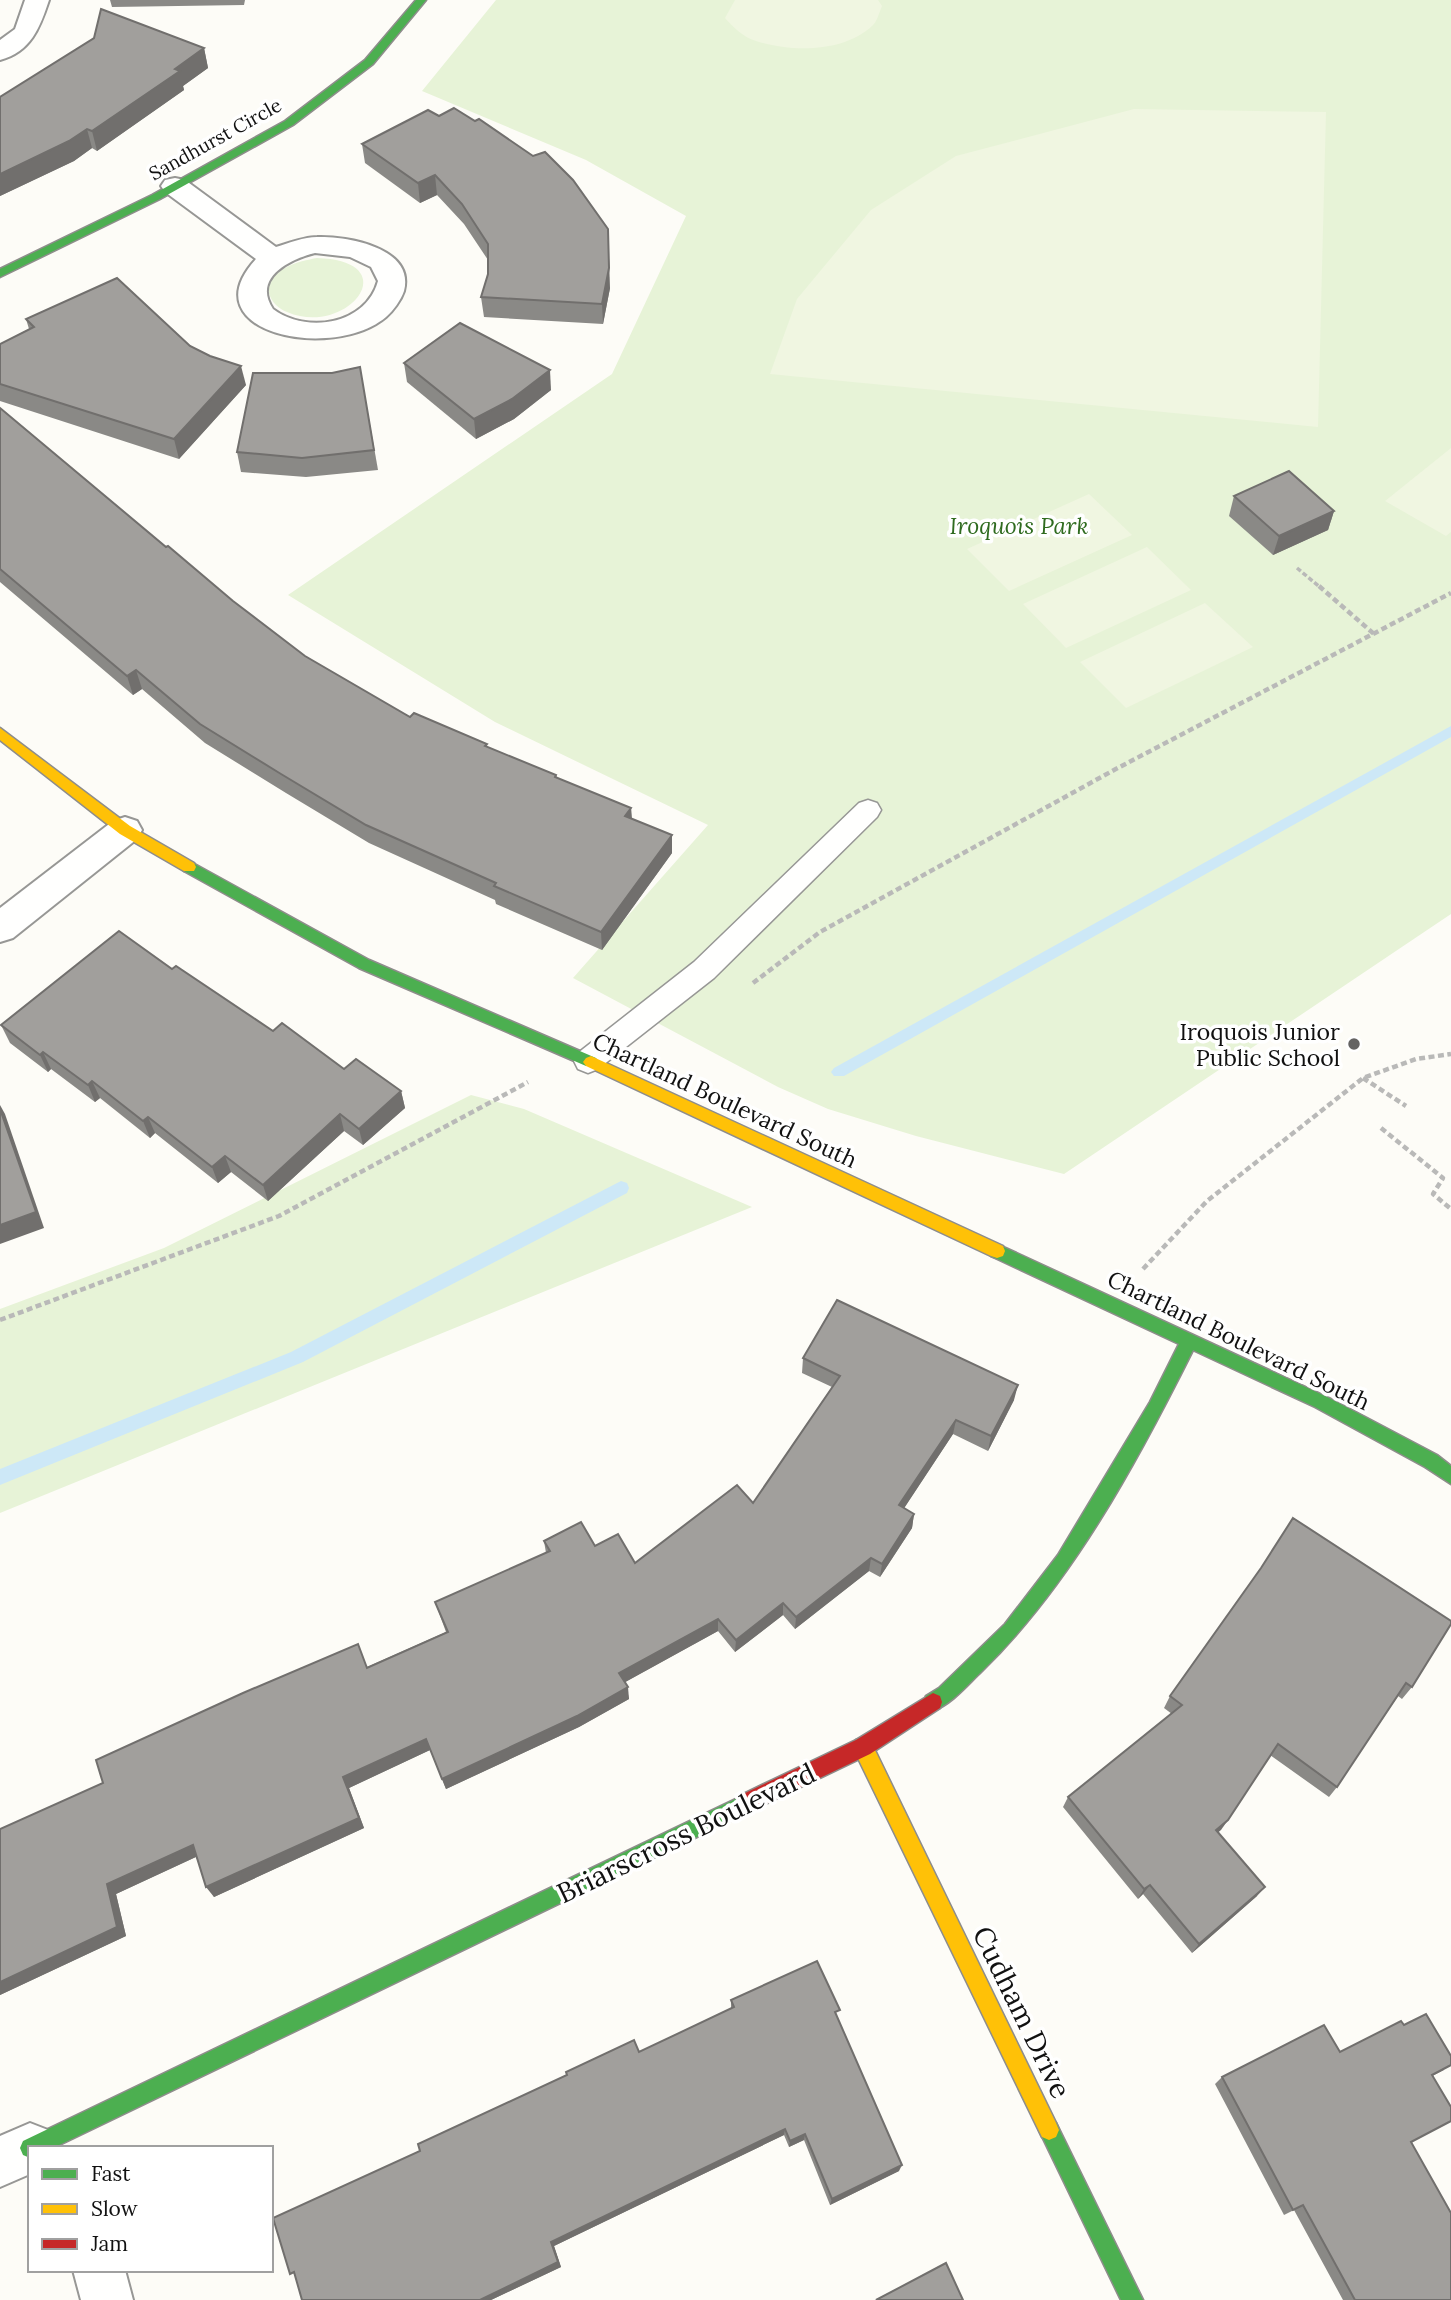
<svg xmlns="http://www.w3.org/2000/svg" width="1451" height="2300" font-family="Lora,serif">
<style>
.green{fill:#e7f3d7}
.pitch{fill:#f0f6e1}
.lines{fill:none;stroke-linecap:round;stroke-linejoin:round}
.stream{fill:#cde8f7;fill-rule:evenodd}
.lane-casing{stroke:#979795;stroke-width:3}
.street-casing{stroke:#979795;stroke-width:4}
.fast-casing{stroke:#8e8d8b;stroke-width:3}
.slow-casing{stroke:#8e8d8b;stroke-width:3}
.jam-casing{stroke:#8e8d8b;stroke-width:3}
.path-far1{stroke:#b9b9b8;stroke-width:3.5;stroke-dasharray:5 2.5;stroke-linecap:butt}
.path{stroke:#b9b9b8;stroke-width:4.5;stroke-dasharray:6 3.5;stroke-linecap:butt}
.lane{fill:#fffffe;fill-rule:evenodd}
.street{fill:#fffffe;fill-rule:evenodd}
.fast{fill:#4caf50;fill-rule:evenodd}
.slow{fill:#ffc107;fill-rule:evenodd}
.jam{fill:#c62828;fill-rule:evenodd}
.wall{fill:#8a8986}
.shaded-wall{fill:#716f6d}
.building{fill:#a19f9c;stroke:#716f6d;stroke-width:2}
.poi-dot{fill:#646362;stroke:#fff;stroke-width:2.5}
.labels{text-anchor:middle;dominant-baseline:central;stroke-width:7;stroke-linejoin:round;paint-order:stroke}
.far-street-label{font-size:19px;fill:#111;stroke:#fff}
.park-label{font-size:23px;font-style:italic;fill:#2f6b1f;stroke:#fff}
.poi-label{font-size:23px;fill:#111;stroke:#fff;text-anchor:end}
.street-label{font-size:23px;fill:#111;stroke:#fff}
.near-street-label{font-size:28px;fill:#111;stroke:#fff}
</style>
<rect width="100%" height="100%" fill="#fdfcf7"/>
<!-- green -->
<g class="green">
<path d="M496 0H1451V914L1064 1174 916 1136 828 1109 778 1087 573 978 708 825 495 722 288 595 612 374 686 216 586 160 422 91Z"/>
<path d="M317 258C408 261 347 338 287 312 279 309 271 302 269 293 266 269 300 261 317 258Z"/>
<path d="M471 1095 524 1109 752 1207 0 1513V1309L164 1248Z"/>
</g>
<!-- pitch -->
<g class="pitch">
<path d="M735 0H878L882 6C879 13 877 22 872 26 843 53 791 52 756 41 743 37 734 28 725 18Z"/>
<path d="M1134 109 1326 112 1318 427 770 374 797 299 871 210 956 156Z"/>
<path d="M1451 448V532L1446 536 1385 501Z"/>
<path d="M1089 494 1132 535 1009 591 967 549Z"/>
<path d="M1147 547 1191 590 1066 648 1023 604Z"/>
<path d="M1205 603 1253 647 1126 708 1080 662Z"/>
</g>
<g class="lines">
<!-- stream -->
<g class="stream">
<path d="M1451 726V737L844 1076H834L831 1072 834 1068Z"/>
<path d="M621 1181 627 1183 629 1188 627 1193 303 1362 0 1485V1469L291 1352Z"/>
</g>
<!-- lane casing -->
<g class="lane-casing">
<path id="lane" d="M868 800 877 803 881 810 877 817 714 978 598 1069 588 1073 578 1069 574 1061 578 1053 694 962 859 803Z"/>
</g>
<!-- street casing -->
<g class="street-casing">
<g id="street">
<path d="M25 0H49C40 27 31 52 0 60V40L15 29Z"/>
<path d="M175 178 185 180 276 247C289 243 304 237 317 237 348 236 415 248 404 291 401 300 393 311 386 317 333 362 188 333 256 259L165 192 161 186 165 180ZM315 253 350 257 371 267 378 281C366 325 306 334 273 309 252 278 290 259 315 253Z"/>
<path d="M125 817 137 821 142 830 137 839 13 938 0 942V908L113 821Z"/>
<path d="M30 2123 48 2130 55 2148H30V2174L0 2187V2136Z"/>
<path d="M73 2270H125L133 2300H81Z"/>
</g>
</g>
<!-- fast casing -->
<g class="fast-casing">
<g id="fast">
<path d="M416 0H426L373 64 293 125 160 199 0 277V269L152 195 285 121 365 60Z"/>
<path d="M189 861 369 960 596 1058 599 1062 596 1066H586L359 968 184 871 182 867Z"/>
<path d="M997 1244 1327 1397 1437 1455 1451 1466V1484L1425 1467 1315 1407 1193 1350C1137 1462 1072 1583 982 1671 967 1685 953 1703 933 1711L926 1708 924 1702 926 1696 939 1688 1005 1624 1058 1555 1150 1402 1179 1344 991 1256 989 1251 991 1246Z"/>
<path d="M746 1794 753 1796 755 1803 753 1810 53 2148H30V2158L23 2155 20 2148 23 2141Z"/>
<path d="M1049 2120 1056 2123 1143 2300H1121L1039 2130 1042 2123Z"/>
</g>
</g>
<!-- slow casing -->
<g class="slow-casing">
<g id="slow">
<path d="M0 728 130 826 194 863 196 867 194 871H184L120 834 0 740Z"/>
<path d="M591 1056 1003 1246 1005 1251 1003 1256 997 1258 991 1256 586 1066 583 1062 586 1058Z"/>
<path d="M863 1738 870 1740 1056 2123 1059 2130 1056 2137 1049 2140 1042 2137 856 1754 854 1747 856 1740Z"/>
</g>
</g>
<!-- jam casing -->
<g class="jam-casing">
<path id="jam" d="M933 1693 940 1696 942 1702 940 1708 870 1754 753 1810 746 1812 739 1810 737 1803 739 1796 856 1740Z"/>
</g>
<!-- path-far1 -->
<path class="path-far1" d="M1297 568 1321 588"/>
<!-- path -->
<g class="path">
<path d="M1319 586 1374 634"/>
<path d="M753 983 820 932 1114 770 1451 593"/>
<path d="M1363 1078 1406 1106"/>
<path d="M1381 1128 1443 1178 1433 1194 1451 1209"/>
<path d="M1143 1269 1207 1201 1363 1078 1416 1059 1451 1054"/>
<path d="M0 1320 279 1216 528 1082"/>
</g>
<!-- lane -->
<use href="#lane" class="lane"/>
<!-- street -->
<use href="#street" class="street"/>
<!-- fast -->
<use href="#fast" class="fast"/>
<!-- slow -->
<use href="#slow" class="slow"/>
<!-- jam -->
<use href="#jam" class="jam"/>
</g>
<!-- wall -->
<g class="wall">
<path d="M110 0H270H245L244 5 112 7Z"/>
<path d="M204 48 208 68 183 86 184 90 97 151 92 148 74 161 0 196V97Z"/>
<path d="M428 110 610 288 603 324 484 317 481 297 488 274V260L464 224 437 195 420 203 365 163 362 144Z"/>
<path d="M26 319 190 346 246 385 179 459 0 401V344L29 329Z"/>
<path d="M404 363 551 390 514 419 476 439 407 382Z"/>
<path d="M360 367 378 470 306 477 241 472 237 452 332 373Z"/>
<path d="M0 408 166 547 233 601 305 656 410 717 487 744V747L556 775 557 778 631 808 632 819 672 835V853L602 950 496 904 495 900 369 843 286 793 205 743 142 689 133 695 0 582Z"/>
<path d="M1234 496 1334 511 1328 530 1273 555 1229 516Z"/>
<path d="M172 969 273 1031 344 1069 401 1091 405 1108 363 1145 344 1131 268 1201 231 1172 218 1183 155 1133 150 1138 100 1098 95 1102 51 1069 48 1072 10 1043 1 1025Z"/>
<path d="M803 1358 1014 1400 988 1451 953 1434 904 1508 914 1514 912 1528 880 1577 869 1571 795 1629 783 1615 735 1652 718 1631 625 1682 629 1699 579 1727 446 1789 430 1750 349 1788 364 1828 214 1897 196 1857 116 1894 126 1936 0 1995V1829L446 1632 435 1602 546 1553 544 1541 595 1546 635 1563 753 1503 832 1387 802 1373Z"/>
<path d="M1261 1568 1412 1687 1402 1699 1398 1696 1337 1787 1329 1797 1270 1755 1228 1820 1218 1832 1257 1896 1192 1953 1143 1894 1138 1899 1063 1807 1068 1797 1172 1714 1164 1708 1170 1696Z"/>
<path d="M731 2000 838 2018 899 2171 830 2205 804 2140 789 2147 784 2135 554 2246 561 2267 491 2300H302L639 2052 731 2008Z"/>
<path d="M1444 2070 1432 2076 1411 2143 1451 2300H1343L1294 2210 1284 2215 1215 2084 1222 2077Z"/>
</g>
<!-- shaded-wall -->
<g class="shaded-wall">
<path d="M204 48 208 68 183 86 184 90 97 151 92 131Z"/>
<path d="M87 129 92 148 74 161 0 196V174Z"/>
<path d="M435 175 437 195 420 203 418 183Z"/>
<path d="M608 229 610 288 603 324 602 304Z"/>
<path d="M241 366 246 385 179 459 174 439Z"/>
<path d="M550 370 551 390 514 419 476 439 474 419Z"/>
<path d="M1334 511 1328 530 1273 555 1279 536Z"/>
<path d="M136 670 142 689 133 695 127 676Z"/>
<path d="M631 808 632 827 625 816Z"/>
<path d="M672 835V853L602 950 601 932Z"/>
<path d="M43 1052 51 1069 48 1072 40 1055Z"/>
<path d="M92 1081 100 1098 95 1102 88 1085Z"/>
<path d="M401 1091 405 1108 363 1145 359 1129Z"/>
<path d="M0 1105 5 1114 44 1228 0 1244Z"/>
<path d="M340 1114 344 1131 268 1201 263 1185Z"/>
<path d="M148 1117 155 1133 150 1138 143 1121Z"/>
<path d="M225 1156 231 1172 218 1183 212 1167Z"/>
<path d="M1018 1385 1014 1400 988 1451 991 1436Z"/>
<path d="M956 1420 953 1434 897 1519 899 1505Z"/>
<path d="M914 1514 912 1528 880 1577 882 1564Z"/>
<path d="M871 1558 869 1571 795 1629 796 1617Z"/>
<path d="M783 1603V1615L735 1652 736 1640Z"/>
<path d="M718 1619V1631L620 1685 619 1673Z"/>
<path d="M628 1687 629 1699 579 1727 446 1789 442 1779Z"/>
<path d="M426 1739 430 1750 349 1788 364 1828 214 1897 206 1887 343 1777Z"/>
<path d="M1228 1820 1221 1830 1209 1840 1216 1830Z"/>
<path d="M193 1845 200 1855 116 1894 126 1936 0 1995V1982L107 1884Z"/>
<path d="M1150 1885 1143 1894 1138 1899 1144 1889Z"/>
<path d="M1265 1887 1257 1896 1192 1953 1199 1944Z"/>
<path d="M785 2129 784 2135 554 2246 561 2267 491 2300H480L551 2242Z"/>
<path d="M805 2134 804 2140 789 2147 790 2141Z"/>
<path d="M902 2165 899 2171 830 2205 832 2199Z"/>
</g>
<!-- building -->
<g class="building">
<path d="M101 9 204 48 175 69 180 71 92 131 87 129 69 141 0 174V97L94 38Z"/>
<path d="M454 108 475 121 479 119 533 156 545 152 573 180 608 229 609 268 602 304 481 297 488 274V244L462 204 435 175 418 183 362 144 428 110 439 116Z"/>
<path d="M117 278 190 346 210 356 241 366 174 439 0 384V344L34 327 26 319Z"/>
<path d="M460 323 550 370 512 399 474 419 404 363Z"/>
<path d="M360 367 374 450 302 458 237 452 253 373H332Z"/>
<path d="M0 408 166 547 168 546 233 601 305 656 410 717 414 713 487 744 485 746 556 775 555 777 631 808 625 816 672 835 601 932 494 886 496 883 366 825 281 774 200 724 136 670 127 676 0 569Z"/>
<path d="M1289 471 1334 511 1279 536 1234 496Z"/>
<path d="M119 931 172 969 176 966 273 1031 282 1023 344 1069 356 1059 401 1091 359 1129 340 1114 263 1185 225 1156 212 1167 148 1117 143 1121 92 1081 88 1085 43 1052 40 1055 1 1025Z"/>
<path d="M0 1109 36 1212 0 1225Z"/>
<path d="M837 1300 1018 1385 991 1436 956 1420 899 1505 914 1514 882 1564 871 1558 796 1617 783 1603 736 1640 718 1619 619 1673 628 1687 577 1716 442 1779 426 1739 343 1777 359 1818 206 1887 193 1845 107 1884 117 1927 0 1982V1829L103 1783 96 1760 243 1693 358 1644 367 1668 448 1632 435 1602 550 1551 544 1541 581 1522 595 1546 618 1534 635 1563 737 1485 753 1503 840 1376 803 1358Z"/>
<path d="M1293 1518 1451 1621V1624L1412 1687 1406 1683 1337 1787 1278 1744 1228 1820 1216 1830 1265 1887 1199 1944 1150 1885 1144 1889 1068 1797 1182 1705 1170 1696 1261 1568Z"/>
<path d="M817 1961 840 2010 835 2012 902 2165 832 2199 805 2134 790 2141 785 2129 551 2242 558 2262 480 2300H302L294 2272 290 2274 273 2218 420 2151 418 2144 567 2075 566 2072 634 2040 639 2052 734 2007 731 2000Z"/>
<path d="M1426 2014 1451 2056V2065L1432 2075 1451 2107V2121L1411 2142 1451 2213V2300H1355L1303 2205 1293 2210 1222 2077 1324 2025 1340 2052 1401 2021 1404 2025Z"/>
<path d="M946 2263 963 2300H876Z"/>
</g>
<!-- markers -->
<circle class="poi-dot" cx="1354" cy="1044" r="7"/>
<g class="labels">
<!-- far-street labels -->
<g class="far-street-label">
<text transform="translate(215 139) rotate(-29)">Sandhurst Circle</text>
</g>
<!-- park labels -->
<g class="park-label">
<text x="1019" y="525">Iroquois Park</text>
</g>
<!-- poi labels -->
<g class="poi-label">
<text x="1340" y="1031">Iroquois Junior<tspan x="1340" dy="26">Public School</tspan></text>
</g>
<!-- street labels -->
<g class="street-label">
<text transform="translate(725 1100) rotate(25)">Chartland Boulevard South</text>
<text transform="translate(1239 1340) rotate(26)">Chartland Boulevard South</text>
</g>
<!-- near-street labels -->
<g class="near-street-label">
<text transform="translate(686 1833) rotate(-26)">Briarscross Boulevard</text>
<text transform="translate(1022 2012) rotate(64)">Cudham Drive</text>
</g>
</g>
<!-- legend -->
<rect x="28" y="2146" width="245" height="126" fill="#ffffff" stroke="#a0a0a0" stroke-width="2"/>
<rect x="42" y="2169" width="35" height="10" fill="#4caf50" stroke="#a0a0a0" stroke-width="2"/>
<text x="91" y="2181" font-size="21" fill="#111111">Fast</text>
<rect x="42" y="2204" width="35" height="10" fill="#ffc107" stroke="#a0a0a0" stroke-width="2"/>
<text x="91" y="2216" font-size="21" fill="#111111">Slow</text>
<rect x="42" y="2239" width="35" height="10" fill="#c62828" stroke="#a0a0a0" stroke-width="2"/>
<text x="91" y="2251" font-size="21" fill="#111111">Jam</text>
</svg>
